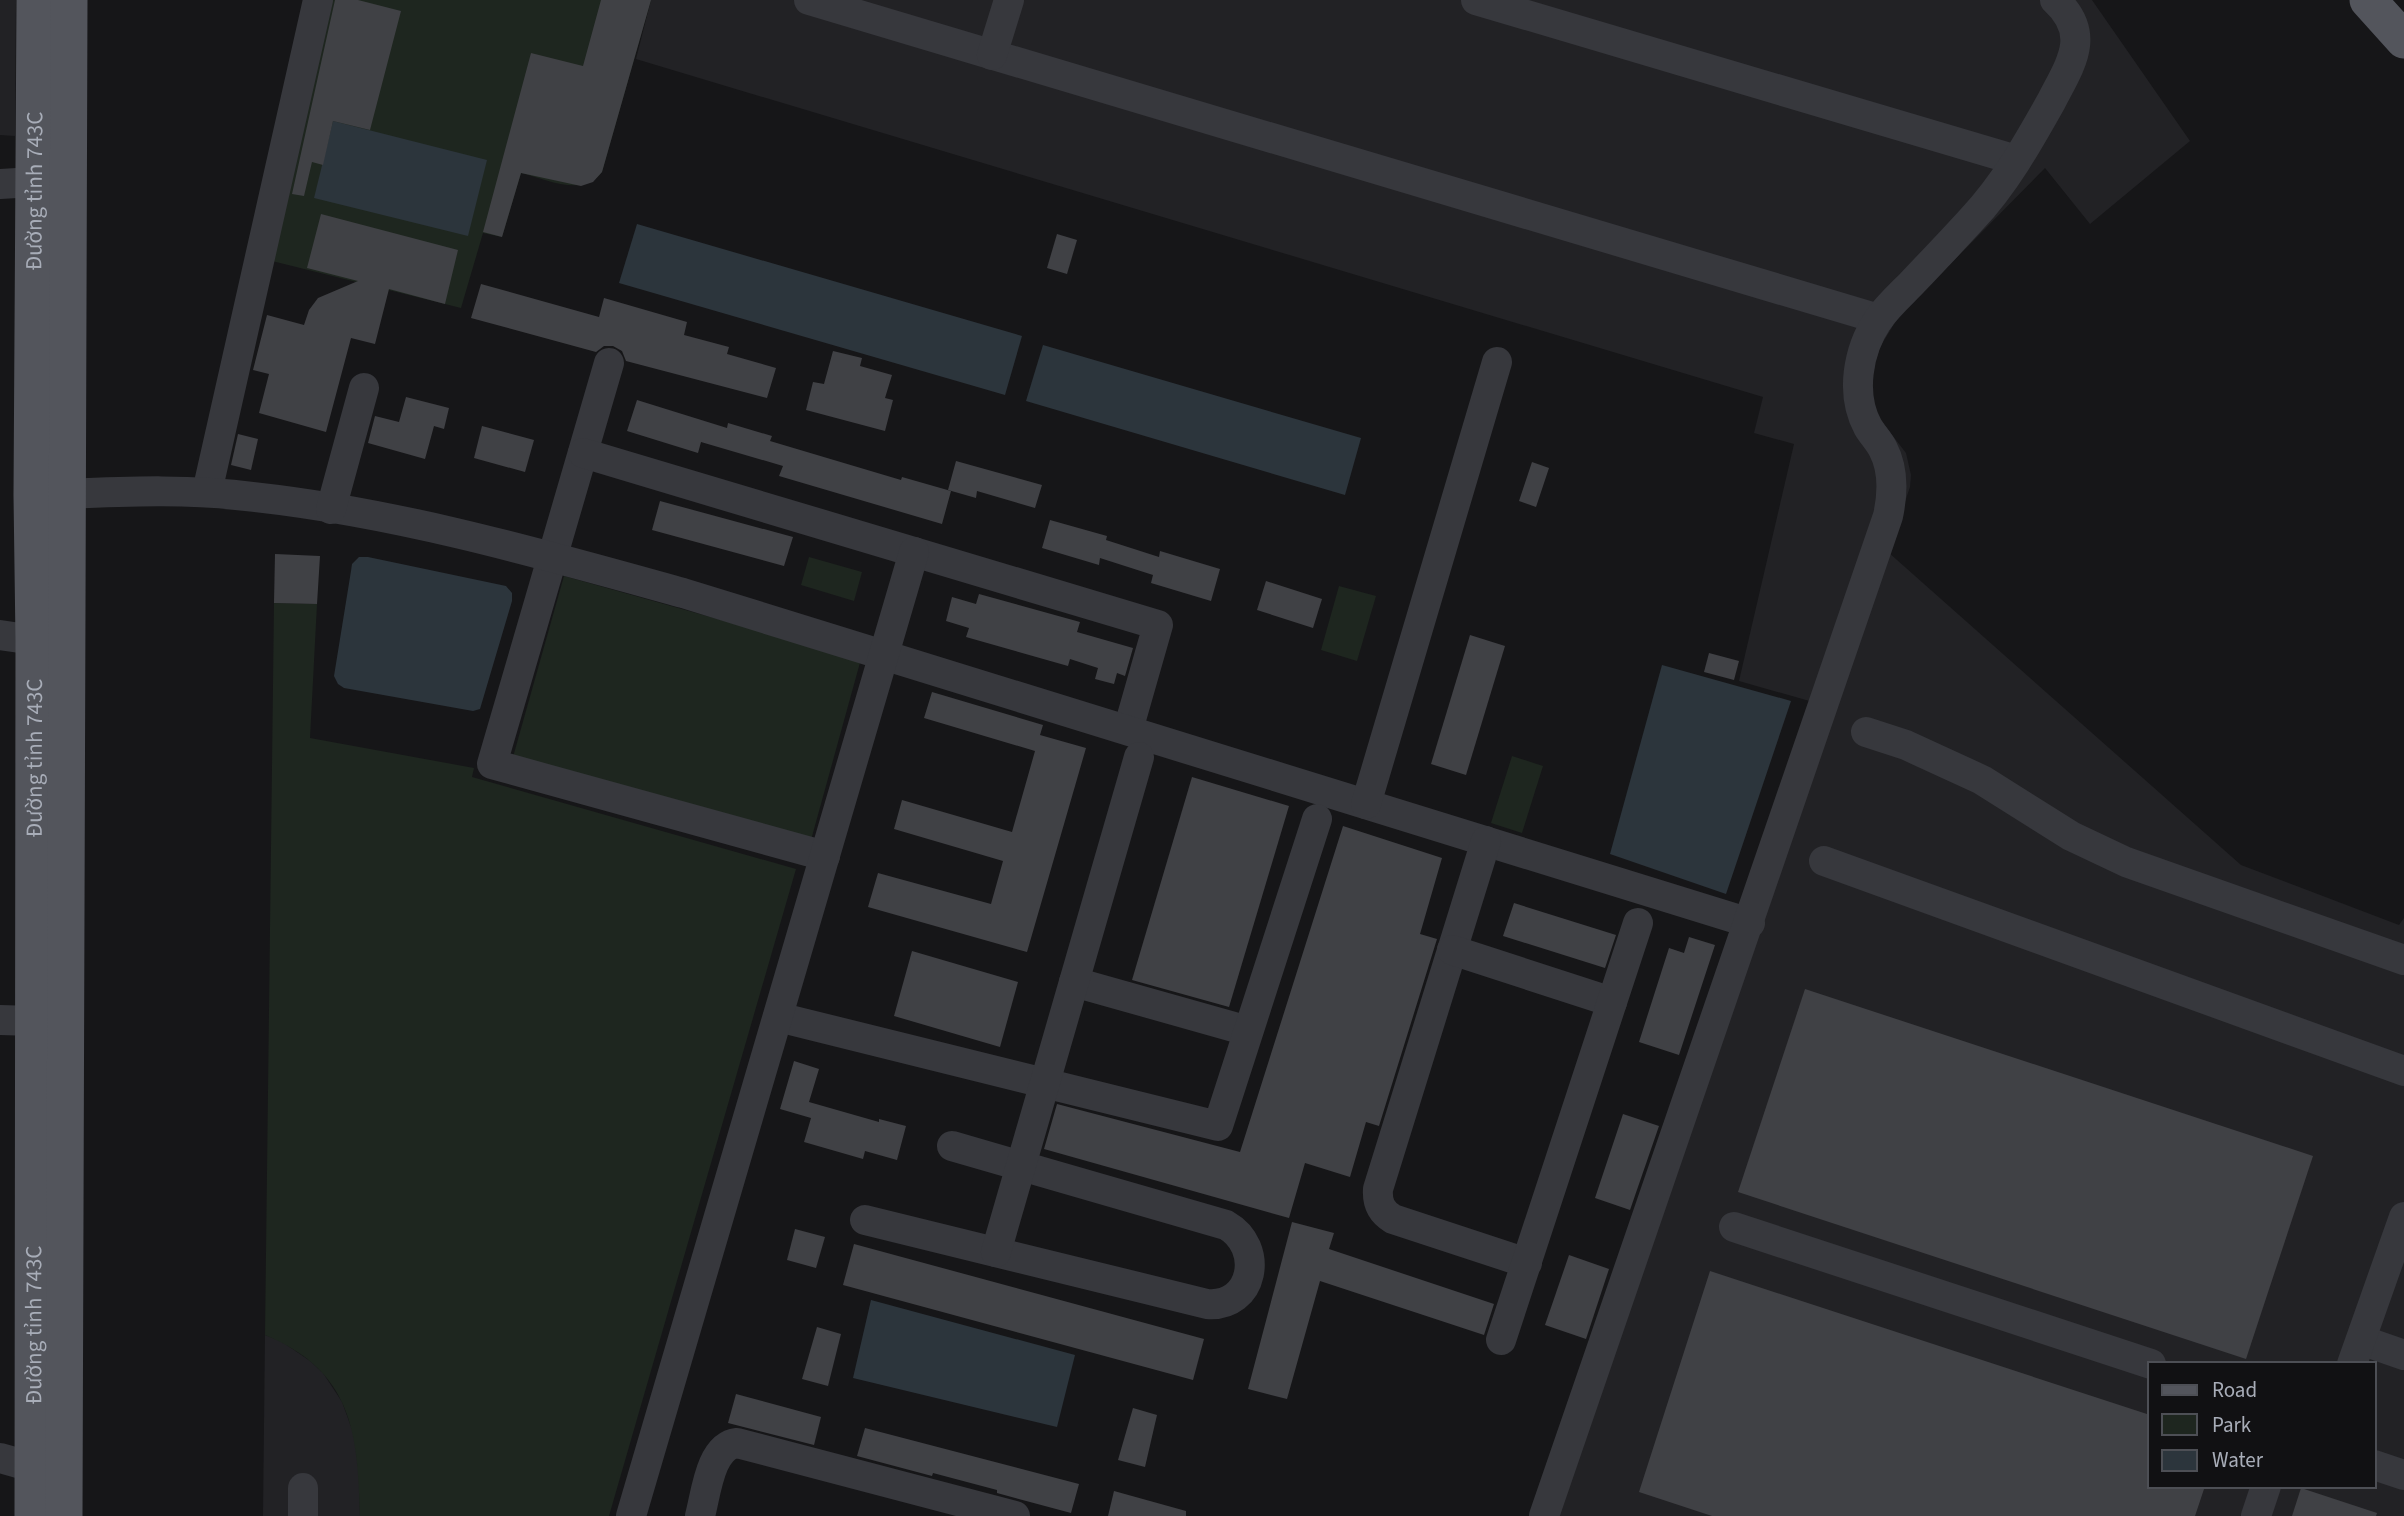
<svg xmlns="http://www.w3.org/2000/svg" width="2404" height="1516" font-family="'Source Sans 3',sans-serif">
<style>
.built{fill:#222225;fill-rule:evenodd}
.green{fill:#1e261f}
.water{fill:#2c353c}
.building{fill:#404145}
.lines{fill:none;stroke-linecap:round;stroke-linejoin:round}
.minor{stroke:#37383d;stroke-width:30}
.major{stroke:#53555c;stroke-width:37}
.labels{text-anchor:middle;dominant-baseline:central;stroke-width:7;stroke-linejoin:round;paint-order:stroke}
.street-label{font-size:23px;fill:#a8adb8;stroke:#111113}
</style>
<rect width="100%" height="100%" fill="#161618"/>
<!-- built -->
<g class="built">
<path d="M0 0H16L15 136 0 135Z"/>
<path d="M651 0H2092L2190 141 2090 224 2045 168 1899 316 1880 347 1875 363 1870 395 1879 418 1906 453 1911 475 1910 487 1888 552 2241 865 2399 925 2404 918V1516H1529L1629 1238 1813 702 1739 681 1794 444 1754 433 1763 397 636 59ZM2150 1364H2374V1486H2150Z"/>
<path d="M265 1335 281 1341 310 1361 323 1373 342 1402 354 1435 359 1473 360 1516H263Z"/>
</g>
<!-- green -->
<g class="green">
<path d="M304 0H651L602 172C583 198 546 179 521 173L502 237 483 233 461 308 248 255Z"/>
<path d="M809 557 862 572 854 601 801 585Z"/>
<path d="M564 576 861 659 811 840 513 757Z"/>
<path d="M1339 586 1376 596 1357 661 1321 650Z"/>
<path d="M274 603 317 604 310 738 474 768 472 777 796 869 609 1516H360C358 1432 352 1371 265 1335Z"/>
<path d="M1512 756 1543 766 1522 833 1491 823Z"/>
</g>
<!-- water -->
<g class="water">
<path d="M333 121 487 160 468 236 314 198Z"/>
<path d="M637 224 1022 336 1005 395 619 283Z"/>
<path d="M1043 345 1361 438 1345 495 1026 401Z"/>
<path d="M359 557H368L506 586 512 593V601L480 709 473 711 344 688 338 684 334 676 351 571 352 564Z"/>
<path d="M1662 665 1791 701 1726 894 1610 854Z"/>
<path d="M871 1300 1075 1355 1057 1427 853 1378Z"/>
</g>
<!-- building -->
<g class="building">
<path d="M335 0H358L401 11 370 130 333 121 323 165 312 162 304 196 292 194Z"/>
<path d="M601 0H651L602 172 593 182 581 186 521 173 502 237 483 232 531 53 583 66Z"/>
<path d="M321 214 458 250 445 304 389 289 375 344 351 338 326 432 259 413 269 374 253 370 267 315 304 325 309 310 318 298 358 281 307 268Z"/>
<path d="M1057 234 1077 240 1067 274 1047 268Z"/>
<path d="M481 284 599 317 604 298 687 322 684 335 729 347 727 354 776 368 767 398 626 361 622 351 613 346H604L596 352 471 318Z"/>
<path d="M833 351 862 358 860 366 892 375 885 398 893 400 885 431 806 410 813 382 824 384Z"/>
<path d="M406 397 449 408 444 429 434 426 425 459 368 443 375 416 399 422Z"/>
<path d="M637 400 727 428 728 423 772 436 770 441 901 480 902 477 951 491 942 524 779 476 783 466 701 442 698 453 627 431Z"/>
<path d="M482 426 534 440 525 472 474 458Z"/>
<path d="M238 434 258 439 251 470 231 465Z"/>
<path d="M956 461 1042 485 1035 508 977 491 976 498 948 490Z"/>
<path d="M1532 462 1549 468 1536 507 1519 501Z"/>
<path d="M660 501 793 537 784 566 652 530Z"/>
<path d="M1050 520 1107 536 1106 540 1159 557 1160 551 1220 569 1211 601 1151 583 1153 575 1100 558 1099 565 1042 548Z"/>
<path d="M275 554 320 556 317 604 274 603Z"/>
<path d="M1266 581 1322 599 1313 628 1257 610Z"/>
<path d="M979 594 1080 622 1077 632 1133 648 1125 676 1117 673 1114 684 1095 679 1098 668 1070 659 1068 666 966 637 969 628 946 621 952 597 976 604Z"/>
<path d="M1470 635 1505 646 1466 775 1431 764Z"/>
<path d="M1709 653 1739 661 1734 680 1704 672Z"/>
<path d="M932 692 1043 725 1040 735 1086 748 1027 952 868 907 878 873 991 904 1003 861 894 829 902 800 1012 832 1035 751 924 718Z"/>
<path d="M1192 777 1289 806 1229 1007 1132 980Z"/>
<path d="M1343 826 1442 858 1420 934 1437 939 1379 1126 1366 1122 1350 1177 1305 1163 1289 1218 1044 1149 1057 1104 1240 1152Z"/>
<path d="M1514 903 1616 935 1605 968 1503 936Z"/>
<path d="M1689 937 1715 945 1679 1055 1639 1042 1669 948 1684 953Z"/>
<path d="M912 951 1018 982 1000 1047 894 1016Z"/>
<path d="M1805 989 2313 1156 2246 1359 1738 1192Z"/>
<path d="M794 1061 819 1069 809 1102 879 1122V1119L906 1126 897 1160 865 1151 863 1159 804 1142 811 1118 780 1109Z"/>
<path d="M1623 1114 1659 1126 1630 1210 1595 1198Z"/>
<path d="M1292 1222 1334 1233 1329 1249 1494 1304 1484 1335 1320 1281 1287 1399 1248 1389Z"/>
<path d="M795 1229 825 1237 816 1268 787 1260Z"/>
<path d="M854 1244 1204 1339 1193 1380 843 1285Z"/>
<path d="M1569 1255 1609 1269 1586 1339 1545 1325Z"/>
<path d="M1710 1271 2150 1415V1486H2205L2195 1516H1712L1639 1492Z"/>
<path d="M817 1327 841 1334 828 1386 802 1379Z"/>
<path d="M736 1394 821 1417 814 1445 728 1423Z"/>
<path d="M1133 1408 1157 1415 1145 1467 1118 1460Z"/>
<path d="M865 1428 1079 1484 1071 1513 997 1493V1490L933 1473 932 1476 857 1456Z"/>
<path d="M2301 1488 2377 1513 2376 1516H2292Z"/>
<path d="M1114 1491 1186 1511V1516H1108Z"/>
</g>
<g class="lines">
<!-- minor -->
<g class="minor">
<path d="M809 0 1879 319"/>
<path d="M1476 0 2016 160"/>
<path d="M992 55 1009 0"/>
<path d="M0 184 33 182"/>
<path d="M609 363 492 764 825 856"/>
<path d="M583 453 1158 625 1128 730"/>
<path d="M207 492 318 0"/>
<path d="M69 494C131 491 193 489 254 497 400 513 542 554 683 593L1750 923"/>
<path d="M331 509 364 388"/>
<path d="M0 635 34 640"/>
<path d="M1866 732 1906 745 1982 780 2071 836 2126 862 2404 960"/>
<path d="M1366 804 1497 362"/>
<path d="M1486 841 1378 1189C1377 1203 1381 1212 1393 1219L1527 1263"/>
<path d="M1824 861 2404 1071"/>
<path d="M1452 950 1612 1002"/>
<path d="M1074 982 1248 1031"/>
<path d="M778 1017 1218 1126 1317 819"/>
<path d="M0 1020 34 1021"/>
<path d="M865 1220 1207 1304C1254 1308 1265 1247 1226 1225L952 1146"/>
<path d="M1734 1227 2151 1364"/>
<path d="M996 1252 1139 757"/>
<path d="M1501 1340 1638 923"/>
<path d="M2361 1340 2404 1355"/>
<path d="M2352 1364 2404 1217"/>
<path d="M0 1458 32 1467"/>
<path d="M2374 1465 2404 1475"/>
<path d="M303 1516V1488"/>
<path d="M631 1516 914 552"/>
<path d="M700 1516C706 1494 710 1446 737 1443L1015 1516"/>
<path d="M1544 1516 1888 516C1893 493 1894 470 1883 449 1879 441 1872 434 1868 427 1850 394 1858 350 1878 320 1887 307 1899 296 1910 285 1931 263 1952 241 1972 219 2005 184 2029 141 2052 100 2071 63 2092 34 2055 0"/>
<path d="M2256 1516 2266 1486"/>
</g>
<!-- major -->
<g class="major">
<path d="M2368 0 2404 40"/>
<path id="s1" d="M33 1516 34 640 32 495 35 0"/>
<path d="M64 1516 69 0"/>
</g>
</g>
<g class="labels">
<!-- street labels -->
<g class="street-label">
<text stroke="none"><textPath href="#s1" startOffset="1325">Đường tỉnh 743C</textPath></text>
<text stroke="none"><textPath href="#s1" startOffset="758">Đường tỉnh 743C</textPath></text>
<text stroke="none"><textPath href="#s1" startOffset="191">Đường tỉnh 743C</textPath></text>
</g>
</g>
<!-- legend -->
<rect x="2148" y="1362" width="228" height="126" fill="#111113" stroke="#4d4f55" stroke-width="2"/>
<rect x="2162" y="1385" width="35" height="10" fill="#53555c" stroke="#4d4f55" stroke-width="2"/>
<text x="2212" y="1397" font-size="21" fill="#a8adb8">Road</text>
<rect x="2162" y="1414" width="35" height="21" fill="#1e261f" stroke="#4d4f55" stroke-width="2"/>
<text x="2212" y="1432" font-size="21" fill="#a8adb8">Park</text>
<rect x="2162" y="1450" width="35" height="21" fill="#2c353c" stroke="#4d4f55" stroke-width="2"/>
<text x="2212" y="1467" font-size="21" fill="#a8adb8">Water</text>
</svg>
